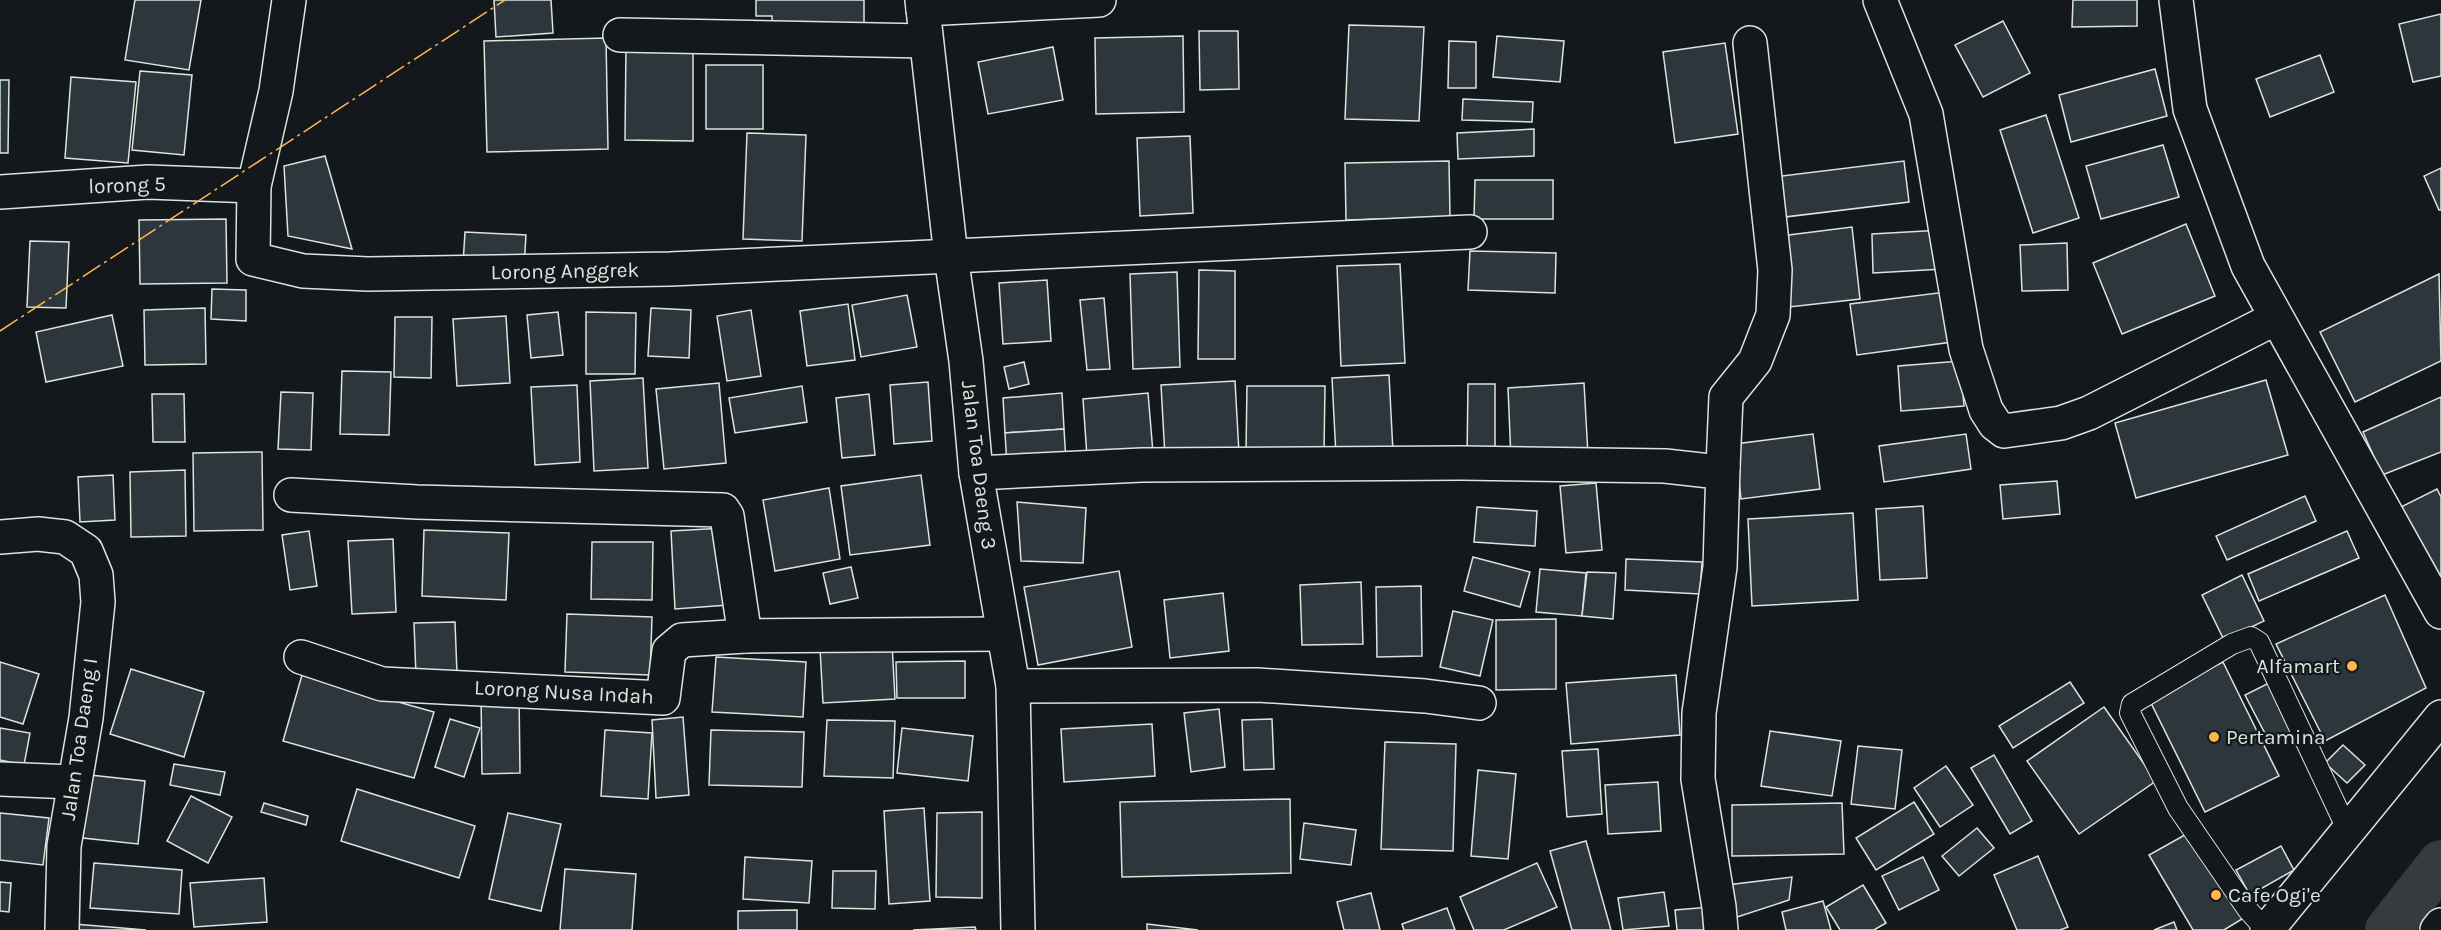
<svg xmlns="http://www.w3.org/2000/svg" width="2441" height="930" font-family="Karla,sans-serif">
<style>
.lines{fill:none;stroke-linecap:round;stroke-linejoin:round}
.canal{stroke:#363b3e;stroke-width:46}
.building{fill:#2c363c;stroke:#d8e6dc;stroke-width:1.5}
.service-casing{stroke:#d8e6dc;stroke-width:22}
.minor-casing{stroke:#d8e6dc;stroke-width:36}
.secondary-casing{stroke:#d8e6dc;stroke-width:36}
.service{stroke:#14181c;stroke-width:20}
.minor{stroke:#14181c;stroke-width:33}
.secondary{stroke:#14181c;stroke-width:33}
.power{stroke:#ffb74d;stroke-width:1.5;stroke-dasharray:21 4.5 3 4.5;stroke-linecap:butt}
.poi-dot{fill:#ffb74d;stroke:#14181c;stroke-width:2}
.labels{text-anchor:middle;dominant-baseline:central;stroke-width:4.5;stroke-linejoin:round;paint-order:stroke}
.street-label{font-size:21px;fill:#d8e6dc;stroke:#14181c}
.poi-label{font-size:21px;fill:#d8e6dc;stroke:#14181c;text-anchor:start}
</style>
<rect width="100%" height="100%" fill="#14181c"/>
<g class="lines">
<!-- canal -->
<path class="canal" d="M2388 930 2441 863"/>
</g>
<!-- building -->
<g class="building">
<path d="M135 0H201L189 70 125 60Z"/>
<path d="M494 0H551L553 33 496 37Z"/>
<path d="M756 0H864V32L772 33V16H756Z"/>
<path d="M2073 0H2137V26L2072 27Z"/>
<path d="M2441 14V76L2413 82 2399 24Z"/>
<path d="M2003 21 2030 73 1983 97 1955 45Z"/>
<path d="M1349 25 1424 27 1419 121 1345 119Z"/>
<path d="M1199 31H1238L1239 89 1200 90Z"/>
<path d="M1183 36 1184 112 1096 114 1095 38Z"/>
<path d="M1497 36 1564 41 1560 82 1493 77Z"/>
<path d="M606 38 608 149 487 152 484 41Z"/>
<path d="M1449 41 1476 42V88H1448Z"/>
<path d="M693 43V141L625 140 626 44Z"/>
<path d="M1725 43 1738 134 1675 143 1663 52Z"/>
<path d="M1053 47 1063 100 988 114 978 62Z"/>
<path d="M2320 55 2334 92 2270 117 2256 79Z"/>
<rect x="706" y="65" width="57" height="64"/>
<path d="M2155 69 2167 116 2071 142 2059 95Z"/>
<path d="M140 71 192 75 184 155 132 150Z"/>
<path d="M71 77 136 82 128 163 65 158Z"/>
<path d="M0 80H9L8 153H0Z"/>
<path d="M1463 99 1533 102 1532 122 1462 120Z"/>
<path d="M2046 115 2079 218 2033 233 2000 130Z"/>
<path d="M1534 129V156L1458 159 1457 133Z"/>
<path d="M747 133 806 135 802 241 743 239Z"/>
<path d="M1190 136 1193 213 1140 216 1137 138Z"/>
<path d="M2163 145 2179 197 2101 219 2086 166Z"/>
<path d="M325 156 352 249 288 236 284 166Z"/>
<path d="M1449 161 1450 217 1346 220 1345 163Z"/>
<path d="M1904 161 1909 202 1777 218 1773 177Z"/>
<path d="M2441 168V210H2439L2424 176Z"/>
<path d="M1475 180H1553V219H1474Z"/>
<path d="M226 219 227 283 140 284 139 220Z"/>
<path d="M2186 224 2215 296 2122 334 2093 263Z"/>
<path d="M1852 227 1860 299 1789 307 1781 236Z"/>
<path d="M1942 230 1943 269 1873 273 1872 234Z"/>
<path d="M465 232 526 235 524 267 463 264Z"/>
<path d="M30 241 69 242 66 308 27 307Z"/>
<path d="M2067 243 2068 290 2022 291 2020 245Z"/>
<path d="M1470 251 1556 253 1555 293 1468 290Z"/>
<path d="M1400 264 1405 363 1341 366 1337 266Z"/>
<path d="M1199 270 1235 271V359H1198Z"/>
<path d="M1177 272 1180 367 1133 369 1130 274Z"/>
<path d="M2439 274 2441 361 2355 402 2320 332Z"/>
<path d="M1047 280 1051 341 1003 344 999 283Z"/>
<path d="M212 289 246 290V321L211 319Z"/>
<path d="M1946 292 1952 342 1857 355 1850 304Z"/>
<path d="M907 295 917 347 861 357 852 305Z"/>
<path d="M1104 298 1110 369 1087 370 1080 300Z"/>
<path d="M848 304 855 360 807 366 800 311Z"/>
<path d="M205 308 206 364 145 365 144 310Z"/>
<path d="M651 308 691 310 689 358 648 356Z"/>
<path d="M751 310 761 376 727 381 717 316Z"/>
<path d="M558 312 563 355 531 358 527 315Z"/>
<path d="M586 312 636 313 635 374H586Z"/>
<path d="M112 315 123 366 46 382 36 332Z"/>
<path d="M506 316 510 383 457 386 453 319Z"/>
<path d="M395 317H432L431 378 394 377Z"/>
<path d="M1960 361 1964 406 1901 411 1898 366Z"/>
<path d="M1024 362 1029 384 1009 389 1004 367Z"/>
<path d="M342 371 391 372 389 435 340 434Z"/>
<path d="M1389 375 1393 452 1336 456 1332 378Z"/>
<path d="M643 378 648 468 594 471 590 381Z"/>
<path d="M2266 380 2288 455 2136 498 2115 423Z"/>
<path d="M1235 381 1239 453 1165 457 1161 385Z"/>
<path d="M928 382 932 441 894 444 890 385Z"/>
<path d="M719 383 726 463 664 469 656 389Z"/>
<path d="M1584 383 1588 455 1511 459 1508 388Z"/>
<path d="M1468 384H1495V457H1467Z"/>
<path d="M577 385 580 462 535 465 531 387Z"/>
<path d="M802 386 807 422 735 433 729 398Z"/>
<path d="M1247 386H1325L1324 451H1246Z"/>
<path d="M281 392 313 393 311 450 278 449Z"/>
<path d="M1062 393 1064 429 1005 433 1003 398Z"/>
<path d="M1148 393 1153 453 1087 457 1083 399Z"/>
<path d="M152 394H184L185 442H153Z"/>
<path d="M869 394 875 455 842 458 836 398Z"/>
<path d="M2441 397V452L2382 475 2363 432Z"/>
<path d="M1064 429 1066 462 1007 466 1005 433Z"/>
<path d="M1813 434 1820 489 1741 499 1735 444Z"/>
<path d="M1966 434 1971 469 1884 482 1879 446Z"/>
<path d="M262 452 263 530 194 531 193 453Z"/>
<path d="M185 470 186 536 131 537 130 472Z"/>
<path d="M113 475 115 520 80 522 78 477Z"/>
<path d="M921 475 930 545 850 555 841 486Z"/>
<path d="M2057 481 2060 514 2003 519 2000 485Z"/>
<path d="M1596 483 1602 550 1566 553 1560 486Z"/>
<path d="M829 488 840 559 775 571 763 500Z"/>
<path d="M2437 489 2441 497V600L2395 510Z"/>
<path d="M2305 496 2316 521 2227 560 2216 536Z"/>
<path d="M1017 502 1086 508 1083 563 1021 561Z"/>
<path d="M1923 506 1927 578 1880 580 1876 509Z"/>
<path d="M1477 507 1537 511 1535 546 1474 542Z"/>
<path d="M1853 513 1858 600 1752 606 1748 519Z"/>
<path d="M724 528 728 605 675 609 671 531Z"/>
<path d="M424 530 509 533 506 600 422 596Z"/>
<path d="M309 531 317 586 290 590 282 535Z"/>
<path d="M2347 531 2359 558 2259 601 2248 574Z"/>
<path d="M393 539 396 612 352 614 348 541Z"/>
<path d="M592 542H653L652 600 591 599Z"/>
<path d="M1473 557 1530 572 1520 607 1464 591Z"/>
<path d="M1626 559 1702 562 1700 594 1625 590Z"/>
<path d="M851 567 858 598 830 604 823 573Z"/>
<path d="M1540 569 1586 573 1582 616 1536 612Z"/>
<path d="M1119 571 1132 647 1038 665 1024 587Z"/>
<path d="M1587 572 1616 573 1613 619 1582 616Z"/>
<path d="M2242 575 2264 621 2224 640 2202 595Z"/>
<path d="M1361 582 1363 644 1302 645 1300 585Z"/>
<path d="M1421 586 1422 656 1377 657 1376 587Z"/>
<path d="M1223 593 1229 651 1170 658 1164 600Z"/>
<path d="M2385 595 2426 688 2325 741 2276 644Z"/>
<path d="M1453 611 1493 620 1480 676 1440 667Z"/>
<path d="M567 614 652 617 650 675 565 672Z"/>
<path d="M1556 619V689L1496 690V620Z"/>
<path d="M455 622 457 674 416 676 414 623Z"/>
<path d="M892 643 895 699 823 703 820 648Z"/>
<path d="M716 657 806 662 803 717 712 712Z"/>
<path d="M965 661V698H897L896 662Z"/>
<path d="M0 662 39 674 23 724 0 717Z"/>
<path d="M2223 662 2279 776 2205 812 2149 699Z"/>
<path d="M131 669 204 692 184 757 110 734Z"/>
<path d="M302 675 434 712 414 778 283 741Z"/>
<path d="M1676 675 1680 735 1571 744 1566 683Z"/>
<path d="M2275 680 2299 728 2270 743 2245 695Z"/>
<path d="M2070 682 2084 703 2013 748 1999 726Z"/>
<path d="M519 692 520 773 482 774 481 693Z"/>
<path d="M2104 707 2156 781 2079 834 2027 761Z"/>
<path d="M1219 709 1225 767 1191 772 1184 713Z"/>
<path d="M683 717 689 795 656 798 652 720Z"/>
<path d="M450 719 480 728 464 777 435 767Z"/>
<path d="M1272 719 1274 769 1244 770 1242 720Z"/>
<path d="M827 720 895 721 893 778 824 776Z"/>
<path d="M1152 724 1155 776 1064 782 1061 729Z"/>
<path d="M0 728 30 733 24 765 0 760Z"/>
<path d="M902 728 973 736 968 781 897 773Z"/>
<path d="M605 730 652 733 648 799 601 796Z"/>
<path d="M711 730 804 732 802 787 709 785Z"/>
<path d="M1770 731 1841 741 1832 796 1761 786Z"/>
<path d="M1385 742 1456 744 1453 851 1381 849Z"/>
<path d="M2343 745 2365 765 2347 783 2325 763Z"/>
<path d="M1858 746 1902 750 1895 809 1851 804Z"/>
<path d="M1598 749 1602 814 1567 817 1562 751Z"/>
<path d="M1994 755 2032 821 2010 834 1971 768Z"/>
<path d="M174 764 225 772 220 795 170 785Z"/>
<path d="M1946 766 1973 805 1940 827 1914 788Z"/>
<path d="M1478 770 1516 774 1508 859 1471 856Z"/>
<path d="M90 775 145 781 138 844 83 838Z"/>
<path d="M1658 782 1661 831 1608 834 1605 785Z"/>
<path d="M357 789 475 826 459 878 341 841Z"/>
<path d="M191 796 232 817 208 863 167 841Z"/>
<path d="M1290 799 1291 873 1122 877 1120 802Z"/>
<path d="M1914 802 1934 834 1876 870 1856 838Z"/>
<path d="M264 803 308 816 306 825 261 812Z"/>
<path d="M1842 803 1844 854 1732 856V805Z"/>
<path d="M924 808 930 901 889 904 884 811Z"/>
<path d="M982 812V898L936 897 937 813Z"/>
<path d="M0 813 49 818 43 865 0 860Z"/>
<path d="M508 813 561 824 541 911 489 899Z"/>
<path d="M1304 823 1356 830 1351 865 1300 859Z"/>
<path d="M1977 828 1994 848 1959 876 1942 856Z"/>
<path d="M2190 832 2242 919 2224 930H2193L2149 855Z"/>
<path d="M1586 841 1611 930H1572L1550 851Z"/>
<path d="M2281 846 2294 870 2250 895 2236 870Z"/>
<path d="M2038 856 2068 927 2060 930H2017L1994 875Z"/>
<path d="M745 857 812 861 809 903 743 899Z"/>
<path d="M1923 857 1939 890 1899 910 1882 876Z"/>
<path d="M94 863 182 870 179 914 90 908Z"/>
<path d="M1537 863 1557 907 1504 930H1474L1460 897Z"/>
<path d="M565 869 636 874 632 930H560Z"/>
<path d="M833 871H876L875 909 832 908Z"/>
<path d="M1792 877 1789 900 1731 919 1727 885Z"/>
<path d="M264 878 267 922 194 927 190 883Z"/>
<path d="M0 882 11 883 9 912 0 911Z"/>
<path d="M1863 885 1886 923 1874 930H1840L1826 907Z"/>
<path d="M1664 892 1669 926 1623 930 1618 898Z"/>
<path d="M1371 893 1380 930H1344L1337 902Z"/>
<path d="M1823 901 1831 930H1786L1782 912Z"/>
<path d="M1710 907 1712 930H1677L1675 910Z"/>
<path d="M1447 908 1455 930H1404L1402 924Z"/>
<path d="M797 910V930H738V911Z"/>
<path d="M2174 922 2177 930H2154Z"/>
<path d="M74 924 146 930H73Z"/>
<path d="M1147 924 1198 930H1147Z"/>
<path d="M975 927 976 930H913Z"/>
</g>
<g class="lines">
<!-- service casing -->
<g class="service-casing">
<path id="service" d="M2266 930 2248 910 2178 808 2130 713 2132 704 2232 644 2251 637 2259 642 2348 831"/>
</g>
<!-- minor casing -->
<g class="minor-casing">
<g id="minor">
<path d="M289 0 276 91 254 186 253 259 303 271 368 274 670 269 1470 232"/>
<path d="M922 0 951 256 966 361 976 473 1013 686 1018 930"/>
<path d="M1880 0 1926 114 1966 349 1986 410 1995 424 2004 431 2061 423 2089 413 2276 318"/>
<path d="M2176 0 2190 109 2248 266 2441 612"/>
<path d="M923 9 1099 0"/>
<path d="M620 35 926 41"/>
<path d="M0 192 148 182 254 186"/>
<path d="M1723 467 1726 397 1755 361 1773 315 1775 270 1750 43"/>
<path d="M976 473 1142 465 1461 463 1665 466 1710 471 1723 467 1720 567 1699 713 1698 779 1719 907 1721 930"/>
<path d="M291 495 417 502 723 510 727 516 745 636"/>
<path d="M0 537 38 534 65 537 86 551 96 575 98 602 86 718 64 846 62 930"/>
<path d="M301 657 382 684 663 698 669 651 682 640 745 636 1002 634"/>
<path d="M1013 686 1258 685 1425 696 1479 703"/>
<path d="M0 779 73 782"/>
<path d="M2437 930 2441 925"/>
</g>
</g>
<!-- secondary casing -->
<g class="secondary-casing">
<path id="secondary" d="M2267 930 2441 717"/>
</g>
<!-- service -->
<use href="#service" class="service"/>
<!-- minor -->
<use href="#minor" class="minor"/>
<!-- secondary -->
<use href="#secondary" class="secondary"/>
<!-- power -->
<path class="power" d="M0 331 505 0"/>
</g>
<!-- markers -->
<g class="poi-dot">
<circle cx="2352" cy="666" r="6"/>
<circle cx="2214" cy="737" r="6"/>
<circle cx="2216" cy="895" r="6"/>
</g>
<g class="labels">
<!-- street labels -->
<g class="street-label">
<text transform="translate(127 185) rotate(-2)">lorong 5</text>
<text transform="translate(565 271) rotate(-1)">Lorong Anggrek</text>
<text transform="translate(979 465) rotate(83)">Jalan Toa Daeng 3</text>
<text transform="translate(564 692) rotate(3)">Lorong Nusa Indah</text>
<text transform="translate(79 739) rotate(-82)">Jalan Toa Daeng I</text>
</g>
<!-- poi labels -->
<g class="poi-label">
<text x="2340" y="666" text-anchor="end">Alfamart</text>
<text x="2226" y="737">Pertamina</text>
<text x="2228" y="895">Cafe Ogi'e</text>
</g>
</g>
</svg>
